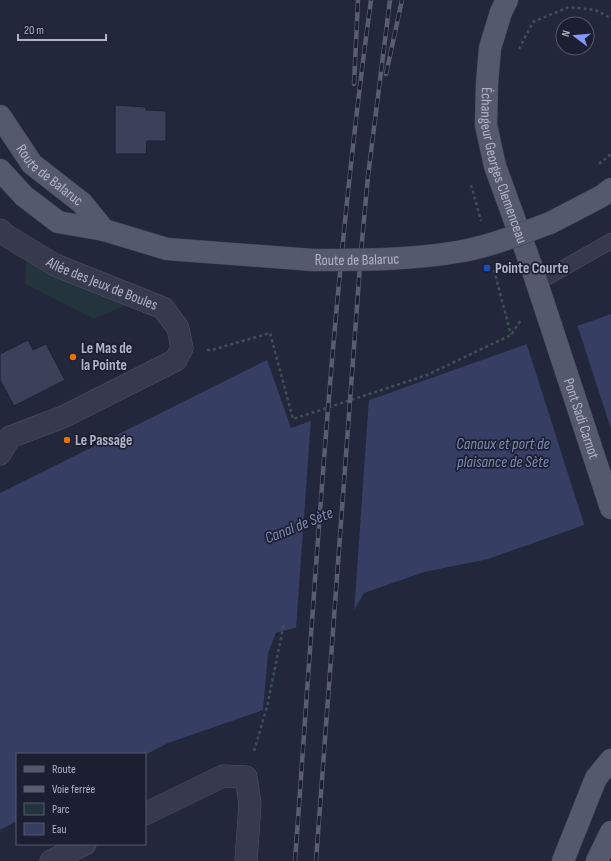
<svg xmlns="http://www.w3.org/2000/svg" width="611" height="861" font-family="'Sofia Sans Condensed',sans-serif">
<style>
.green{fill:#24343d}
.water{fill:#363e63}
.pier{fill:#22273c}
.building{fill:#3c415a;stroke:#1d2133}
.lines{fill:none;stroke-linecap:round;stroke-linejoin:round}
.lane-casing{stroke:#4e5264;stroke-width:16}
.street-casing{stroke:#4e5264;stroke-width:23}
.primary-casing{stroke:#3f4355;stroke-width:23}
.path{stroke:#3f5057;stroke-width:2.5;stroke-dasharray:3 3;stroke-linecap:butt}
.lane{stroke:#363a4c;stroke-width:15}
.street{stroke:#363a4c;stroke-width:22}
.primary{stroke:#54596c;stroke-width:22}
.rail-casing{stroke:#585d73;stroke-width:4.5}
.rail{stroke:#1b1f31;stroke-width:3;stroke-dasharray:9;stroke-linecap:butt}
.primary-bridge-casing{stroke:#3f4355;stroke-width:23;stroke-linecap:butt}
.primary-bridge{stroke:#54596c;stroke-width:22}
.transit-dot{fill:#1a4fb4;stroke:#1b1f31;stroke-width:1.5}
.food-dot{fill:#e8710a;stroke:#1b1f31;stroke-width:1.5}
.labels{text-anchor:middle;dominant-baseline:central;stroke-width:3.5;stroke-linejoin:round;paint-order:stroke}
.street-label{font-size:15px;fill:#b2b5c8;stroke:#1b1f31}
.poi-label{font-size:15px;font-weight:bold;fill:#b2b5c8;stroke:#1b1f31;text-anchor:start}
.water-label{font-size:16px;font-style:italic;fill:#808bb4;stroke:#1b1f31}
</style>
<rect width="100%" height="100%" fill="#22273c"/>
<!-- green -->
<path class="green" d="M26 262 128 304 94 319 25 284Z"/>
<!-- water -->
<path class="water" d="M611 314V516L584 525 488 559 424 572 364 593 353 612 276 633 268 653 263 710 168 743 145 755 17 754V821L0 830V493L267 360 291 428Z"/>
<!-- pier -->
<g class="pier">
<path d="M577 324 611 429V519L585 527 526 342Z"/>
<path d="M369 398 354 613 296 629 311 419Z"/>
</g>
<!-- building -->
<g class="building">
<path d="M115 105 146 107V110L166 111V141H147L146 154H115Z"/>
<path d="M28 340 33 350 46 344 65 380 14 406 0 380V354Z"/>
</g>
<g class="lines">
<!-- lane casing -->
<g class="lane-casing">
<path id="lane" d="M537 283 611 241"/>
</g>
<!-- street casing -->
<g class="street-casing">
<g id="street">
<path id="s1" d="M0 230 4 234 55 265 163 308 178 328 182 348 176 360 63 417 10 437"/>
<path d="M0 454 10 437"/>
<path d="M145 814 223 776 246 777 250 804 246 861"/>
<path d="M51 861 85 844"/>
</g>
</g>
<!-- primary casing -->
<g class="primary-casing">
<g id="primary">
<path id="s2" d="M507 0 501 12 490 48 487 83 486 125 495 166 531 265 611 508"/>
<path id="s3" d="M0 116 32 164 82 203 104 230"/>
<path d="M0 170 24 196 58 222 104 230 167 249 313 260"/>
<path d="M550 223 602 196 611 189"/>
<path d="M563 861 596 778 611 760"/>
<path d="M597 861 611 832"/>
</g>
</g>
<!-- path -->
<g class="path">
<path d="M519 49 533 22 569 7 595 10 611 18"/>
<path d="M599 164 611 154"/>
<path d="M471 185 481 221"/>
<path d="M494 270 511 335"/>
<path d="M207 350H212L270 333 293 419 427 375 511 335 521 320"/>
<path d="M254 751 267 707 284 623"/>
</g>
<!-- lane -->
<use href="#lane" class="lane"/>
<!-- street -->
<use href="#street" class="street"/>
<!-- primary -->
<use href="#primary" class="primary"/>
<!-- rail casing -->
<g class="rail-casing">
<g id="rail">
<path d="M386 74 402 0"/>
<path d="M354 84 358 0"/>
<path d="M295 861C316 574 332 286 371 0"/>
<path d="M316 861 361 252 368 176 390 0"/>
</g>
</g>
<!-- rail -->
<use href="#rail" class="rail"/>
<!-- primary-bridge casing -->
<g class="primary-bridge-casing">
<g id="primary-bridge">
<path id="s4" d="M313 260C361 260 410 260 457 252 489 247 520 234 550 223"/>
</g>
</g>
<!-- primary-bridge -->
<use href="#primary-bridge" class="primary-bridge"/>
</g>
<!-- markers -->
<rect class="transit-dot" x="483" y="264" width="8" height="8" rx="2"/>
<g class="food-dot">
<circle cx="73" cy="357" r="4"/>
<circle cx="67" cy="440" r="4"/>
</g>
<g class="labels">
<!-- street labels -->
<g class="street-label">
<text stroke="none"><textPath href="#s2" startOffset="171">Échangeur Georges Clemenceau</textPath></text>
<text stroke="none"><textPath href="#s3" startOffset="78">Route de Balaruc</textPath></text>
<text stroke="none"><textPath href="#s4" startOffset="44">Route de Balaruc</textPath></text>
<text stroke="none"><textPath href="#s1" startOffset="116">Allée des Jeux de Boules</textPath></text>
<text stroke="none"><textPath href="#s2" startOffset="437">Pont Sadi Carnot</textPath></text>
</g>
<!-- poi labels -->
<g class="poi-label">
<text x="495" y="268">Pointe Courte</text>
<text x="81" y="348">Le Mas de<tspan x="81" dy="17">la Pointe</tspan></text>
<text x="75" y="440">Le Passage</text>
</g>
<!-- water labels -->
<g class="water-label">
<text x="503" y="444">Canaux et port de<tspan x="503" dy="18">plaisance de Sète</tspan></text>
<text transform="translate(299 526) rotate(-22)">Canal de Sète</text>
</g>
</g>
<!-- legend -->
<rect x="16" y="753" width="130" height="92" fill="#1b1f31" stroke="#575b6d"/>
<rect x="24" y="766" width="20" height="6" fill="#54596c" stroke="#575b6d"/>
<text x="52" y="773" font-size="12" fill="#b2b5c8">Route</text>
<rect x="24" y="786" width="20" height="6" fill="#585d73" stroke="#575b6d"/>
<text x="52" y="793" font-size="12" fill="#b2b5c8">Voie ferrée</text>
<rect x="24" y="803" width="20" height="12" fill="#24343d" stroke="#575b6d"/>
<text x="52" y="813" font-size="12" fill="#b2b5c8">Parc</text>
<rect x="24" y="823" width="20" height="12" fill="#363e63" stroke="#575b6d"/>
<text x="52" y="833" font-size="12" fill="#b2b5c8">Eau</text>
<!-- north arrow -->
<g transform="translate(575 36) rotate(286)"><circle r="19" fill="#1b1f31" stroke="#575b6d"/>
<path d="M0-3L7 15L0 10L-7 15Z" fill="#8597f9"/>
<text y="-6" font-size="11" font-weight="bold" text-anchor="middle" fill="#b2b5c8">N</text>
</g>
<!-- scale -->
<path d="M18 34v6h88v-6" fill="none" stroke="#b2b5c8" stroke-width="2"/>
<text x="24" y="34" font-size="12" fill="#b2b5c8" stroke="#1b1f31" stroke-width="3" paint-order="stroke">20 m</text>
</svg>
